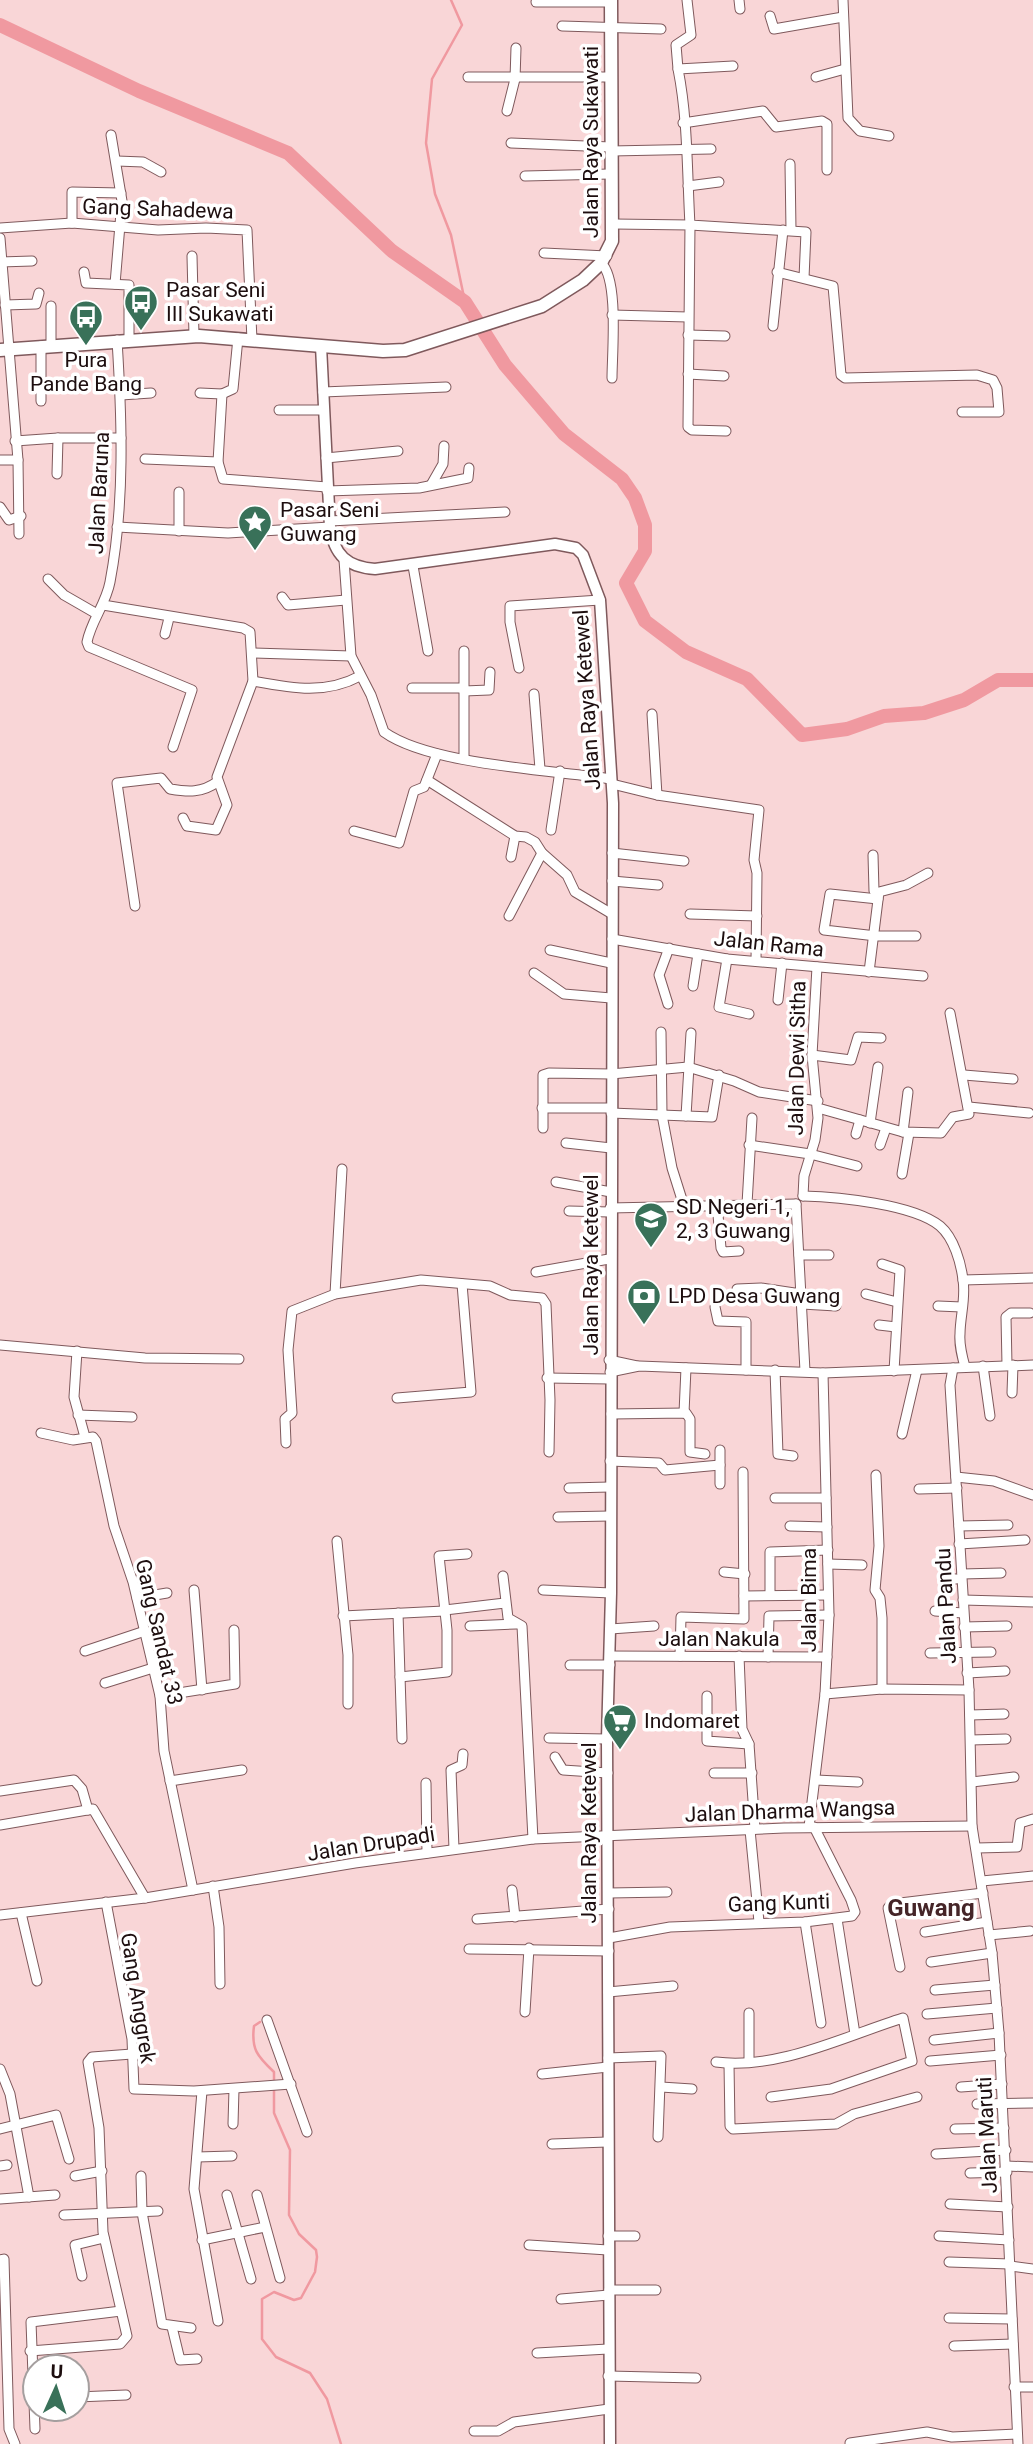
<svg xmlns="http://www.w3.org/2000/svg" width="1033" height="2444" font-family="Roboto,sans-serif">
<style>
.lines{fill:none;stroke-linecap:round;stroke-linejoin:round}
.stream{stroke:#f099a0;stroke-width:2.5}
.river{stroke:#f099a0;stroke-width:14}
.minor-casing{stroke:#7f595c;stroke-width:11}
.major-casing{stroke:#7f595c;stroke-width:13}
.highway-casing{stroke:#7f595c;stroke-width:15}
.minor{stroke:#fff;stroke-width:9}
.major{stroke:#fff;stroke-width:10}
.highway{stroke:#fff;stroke-width:12}
.labels{text-anchor:middle;dominant-baseline:central;stroke-width:7;stroke-linejoin:round;paint-order:stroke}
.street-label{font-size:21px;fill:#1d0e0f;stroke:#fff}
.poi-label{font-size:21px;fill:#1d0e0f;stroke:#fff;text-anchor:start}
.quarter-label{font-size:24px;font-weight:bold;fill:#452528;stroke:#fff}
</style>
<rect width="100%" height="100%" fill="#f9d6d7"/>
<g class="lines">
<!-- stream -->
<g class="stream">
<path d="M451 0 462 25 432 79 426 143 435 194 451 235 465 302"/>
<path d="M260 2022 254 2026C251 2049 257 2056 274 2072V2113L290 2150 289 2215 299 2234 316 2250 317 2257 315 2272 301 2298 294 2300 274 2292 262 2299V2339L276 2357 310 2373 327 2399 341 2444"/>
</g>
<!-- river -->
<path class="river" d="M0 25 139 91 288 153 392 251 465 302 505 365 564 434 622 479 635 498 645 525V551L626 583 645 621 686 652 747 679 802 735 847 729 884 716 924 713 964 700 998 680H1033"/>
<!-- minor casing -->
<g class="minor-casing">
<g id="minor">
<path d="M739 0 740 9"/>
<path d="M843 0 848 118 860 131 889 136"/>
<path d="M536 2H611"/>
<path d="M770 16 774 29 843 17"/>
<path d="M562 26 661 29"/>
<path d="M733 66 678 69C688 119 687 173 690 225L806 232 804 278"/>
<path d="M678 69 676 45 691 35 687 0"/>
<path d="M468 77H610"/>
<path d="M816 77 845 69"/>
<path d="M507 111 515 79 516 48"/>
<path d="M683 123 763 111 776 127 822 121 827 124V170"/>
<path d="M111 135 122 201 115 284"/>
<path d="M511 143 611 147"/>
<path d="M611 151 711 149"/>
<path d="M117 161 143 162 161 172"/>
<path d="M790 164 791 230"/>
<path d="M525 176 610 174"/>
<path d="M688 186 719 182"/>
<path d="M72 223V192L121 193"/>
<path d="M614 224 690 225 688 427 692 430 726 431"/>
<path d="M0 228 72 223 158 230 206 228 247 230 252 340"/>
<path d="M0 238 18 460 19 534"/>
<path d="M544 253 607 256"/>
<path d="M192 256 194 336"/>
<path d="M0 262 32 261"/>
<path d="M601 263C619 278 612 354 612 378"/>
<path d="M84 272 86 283 129 285V339"/>
<path d="M777 272 833 286 841 375 845 378 977 375 993 380 997 388 999 412H962"/>
<path d="M5 305 36 304 39 293"/>
<path d="M612 315 688 317"/>
<path d="M773 326 783 230"/>
<path d="M688 335 725 336"/>
<path d="M117 340C122 420 125 503 110 582 106 604 91 621 87 642L89 647 192 690 173 747"/>
<path d="M51 345V306"/>
<path d="M41 346V401"/>
<path d="M688 374 724 376"/>
<path d="M323 392 446 387"/>
<path d="M200 393 222 394 233 389 238 338"/>
<path d="M222 394 218 462 223 479 327 487"/>
<path d="M121 395 151 393"/>
<path d="M279 410H324"/>
<path d="M15 441 58 438H121"/>
<path d="M326 458 398 451"/>
<path d="M145 459 218 462"/>
<path d="M0 460H18"/>
<path d="M57 474 58 438"/>
<path d="M431 485 443 464 444 446"/>
<path d="M327 491 419 488 468 478 469 468"/>
<path d="M179 492V531"/>
<path d="M0 507 9 520 21 516"/>
<path d="M330 521 505 512"/>
<path d="M117 527 228 533 330 527"/>
<path d="M344 560 351 656 371 695 384 732C430 765 552 770 611 779"/>
<path d="M413 566 428 651"/>
<path d="M48 579 64 595 97 614"/>
<path d="M282 597 288 605 346 600"/>
<path d="M103 605 243 628 250 632 253 681 217 777 227 805 216 830 187 826 183 818"/>
<path d="M165 634 169 618"/>
<path d="M464 651V758"/>
<path d="M254 653 351 656"/>
<path d="M519 668 510 622V606L600 600"/>
<path d="M253 681C291 688 325 695 360 676"/>
<path d="M412 688H464"/>
<path d="M464 691 489 690 490 672"/>
<path d="M534 694 540 769"/>
<path d="M652 714 657 795"/>
<path d="M427 780 515 836 526 837 535 842 542 853 567 875 575 892 612 914"/>
<path d="M612 784 657 795 759 810 754 860 757 873 756 961"/>
<path d="M551 830 560 771"/>
<path d="M354 831 399 843 414 791 424 787 437 754"/>
<path d="M612 853 684 861"/>
<path d="M873 855 874 891 878 894"/>
<path d="M511 857 515 836"/>
<path d="M612 881 658 885"/>
<path d="M878 899 830 894 824 930 876 936H916"/>
<path d="M135 906 117 783 161 778 170 789C188 792 202 793 217 782"/>
<path d="M690 914 757 916"/>
<path d="M509 916 542 853"/>
<path d="M612 939 727 959 923 976"/>
<path d="M550 950 611 963"/>
<path d="M727 959 719 1007 749 1014"/>
<path d="M869 972 879 892 906 885 928 873"/>
<path d="M534 973 564 994 611 998"/>
<path d="M693 986 698 954"/>
<path d="M778 1000 782 963"/>
<path d="M668 1004 659 975 669 948"/>
<path d="M661 1032 662 1115 672 1168 684 1206"/>
<path d="M812 1055 851 1060 858 1037 881 1038"/>
<path d="M964 1075 1013 1079"/>
<path d="M969 1107 1029 1113"/>
<path d="M542 1108H610"/>
<path d="M818 1108 903 1132 941 1133 953 1117 969 1114 950 1013"/>
<path d="M611 1113 712 1117 719 1075"/>
<path d="M686 1116 691 1033"/>
<path d="M870 1123 878 1067"/>
<path d="M543 1128V1075L549 1073 611 1074 688 1067 734 1081 759 1092 818 1101"/>
<path d="M903 1132 908 1092"/>
<path d="M856 1134 860 1120"/>
<path d="M566 1143 611 1148"/>
<path d="M749 1145 810 1154 857 1166"/>
<path d="M880 1145 886 1128"/>
<path d="M902 1174 909 1133"/>
<path d="M556 1182 611 1192"/>
<path d="M803 1196C838 1197 913 1204 940 1226 954 1238 961 1263 963 1280 966 1298 960 1317 960 1334 959 1345 962 1356 965 1367"/>
<path d="M803 1196 804 1176 815 1140 818 1118 812 1055 817 967"/>
<path d="M717 1204 721 1248 723 1252 739 1251"/>
<path d="M747 1204 752 1118"/>
<path d="M796 1204 805 1371"/>
<path d="M610 1208 796 1204"/>
<path d="M569 1211 610 1212"/>
<path d="M799 1255H829"/>
<path d="M882 1264 900 1270 894 1371"/>
<path d="M536 1272 609 1259"/>
<path d="M963 1280 1033 1278"/>
<path d="M737 1289 761 1288 801 1294"/>
<path d="M335 1294 342 1169"/>
<path d="M866 1294 897 1302"/>
<path d="M802 1304 836 1306"/>
<path d="M938 1306 962 1307"/>
<path d="M715 1307 718 1321 746 1322V1370"/>
<path d="M879 1325 896 1327"/>
<path d="M0 1345 145 1358 239 1359"/>
<path d="M77 1351 74 1397 85 1437"/>
<path d="M609 1360 637 1366"/>
<path d="M1007 1365 1006 1317 1011 1313H1030"/>
<path d="M983 1366 990 1416"/>
<path d="M953 1368 950 1385 969 1690 972 1826 992 1953 999 2033 1018 2444"/>
<path d="M775 1370 778 1454 793 1456"/>
<path d="M610 1372 639 1366 823 1373 1033 1365"/>
<path d="M547 1378 610 1379"/>
<path d="M1012 1393 1013 1365"/>
<path d="M397 1398 471 1392 462 1284"/>
<path d="M684 1413 686 1368"/>
<path d="M611 1414 686 1413 690 1419V1452L705 1454"/>
<path d="M78 1415 132 1417"/>
<path d="M41 1433 73 1440 93 1437 96 1441 114 1526 133 1582 160 1696 164 1751 193 1890"/>
<path d="M902 1434 917 1370"/>
<path d="M286 1443 285 1419 292 1413 288 1350 292 1311 335 1294 421 1280 490 1286 510 1295 542 1298 546 1304 550 1400 549 1452"/>
<path d="M610 1461 659 1463 665 1470 720 1465"/>
<path d="M876 1475 879 1546 875 1590 880 1598 882 1618V1689"/>
<path d="M956 1477 994 1481 1033 1495"/>
<path d="M720 1484V1450"/>
<path d="M569 1488 610 1487"/>
<path d="M919 1489 957 1488"/>
<path d="M775 1498H826"/>
<path d="M558 1517 610 1516"/>
<path d="M790 1526 827 1527"/>
<path d="M959 1526 1008 1525"/>
<path d="M337 1541 348 1655V1704"/>
<path d="M959 1544 1025 1540"/>
<path d="M828 1564 862 1565"/>
<path d="M724 1572 745 1574"/>
<path d="M962 1574 1001 1573"/>
<path d="M503 1576 508 1618 522 1626 533 1839"/>
<path d="M943 1578 956 1579"/>
<path d="M194 1590 202 1690"/>
<path d="M543 1590 611 1593"/>
<path d="M770 1594V1552L828 1550"/>
<path d="M744 1596 828 1595"/>
<path d="M137 1598 167 1593"/>
<path d="M963 1600 1033 1602"/>
<path d="M445 1610 505 1603"/>
<path d="M935 1611 963 1613"/>
<path d="M398 1613 402 1739"/>
<path d="M343 1616 444 1611"/>
<path d="M470 1626 516 1624"/>
<path d="M964 1627 1007 1626"/>
<path d="M610 1629 654 1626"/>
<path d="M85 1651 145 1631"/>
<path d="M930 1653 991 1652"/>
<path d="M610 1656 827 1657"/>
<path d="M680 1656 681 1617 744 1619 743 1472"/>
<path d="M739 1656 742 1729 749 1744 755 1829"/>
<path d="M768 1657 769 1616 829 1615"/>
<path d="M570 1665H610"/>
<path d="M967 1673 1005 1671"/>
<path d="M400 1677 447 1672V1630L439 1556 467 1554"/>
<path d="M105 1683 153 1668"/>
<path d="M825 1694 882 1689 969 1690"/>
<path d="M160 1696 235 1684 234 1630"/>
<path d="M707 1696V1741L749 1744"/>
<path d="M970 1715 1004 1714"/>
<path d="M549 1738 607 1739"/>
<path d="M971 1740 1006 1739"/>
<path d="M555 1757 563 1770 608 1773"/>
<path d="M714 1773H752"/>
<path d="M816 1780 858 1782"/>
<path d="M170 1781 242 1770"/>
<path d="M972 1782 1014 1777"/>
<path d="M426 1783 427 1853"/>
<path d="M0 1791 74 1780 82 1789 88 1810"/>
<path d="M0 1825 93 1809 145 1898"/>
<path d="M809 1827 825 1694 829 1615 823 1373"/>
<path d="M750 1830 759 1922"/>
<path d="M977 1848 1017 1847 1020 1823 1033 1819"/>
<path d="M454 1849 451 1770 462 1765 463 1754"/>
<path d="M982 1881 1033 1876"/>
<path d="M213 1886 219 1927 220 1984"/>
<path d="M512 1890 515 1917"/>
<path d="M609 1893 667 1892"/>
<path d="M106 1902 132 2039 134 2089 194 2091 291 2084"/>
<path d="M21 1913 37 1981"/>
<path d="M0 1915 145 1898 355 1863 533 1839 784 1828 972 1826"/>
<path d="M477 1919 609 1909"/>
<path d="M837 1919 855 2034"/>
<path d="M805 1922 821 2023"/>
<path d="M925 1932 987 1922"/>
<path d="M989 1935 1030 1931"/>
<path d="M609 1938 670 1927 805 1922 852 1916 855 1912 851 1900 814 1827"/>
<path d="M469 1949 609 1951"/>
<path d="M931 1962 992 1953"/>
<path d="M900 1967 888 1908 892 1904 983 1893"/>
<path d="M935 1990 995 1985"/>
<path d="M608 1992 673 1986"/>
<path d="M525 2012 529 1948"/>
<path d="M927 2014 997 2008"/>
<path d="M267 2020 307 2132"/>
<path d="M934 2040 999 2033"/>
<path d="M608 2058 661 2056 658 2137"/>
<path d="M930 2061 1001 2055"/>
<path d="M716 2062C779 2070 845 2036 903 2018L912 2061 831 2089 771 2097"/>
<path d="M749 2062V2013"/>
<path d="M729 2064 730 2126 733 2129 836 2124 854 2114 917 2097"/>
<path d="M0 2069 10 2094 29 2197"/>
<path d="M542 2074 608 2067"/>
<path d="M661 2087 692 2089"/>
<path d="M961 2087 1002 2084"/>
<path d="M202 2091 194 2189 218 2321"/>
<path d="M977 2104 1033 2103"/>
<path d="M233 2124 234 2089"/>
<path d="M0 2129 56 2115 69 2159"/>
<path d="M955 2129 1004 2128"/>
<path d="M552 2144 607 2142"/>
<path d="M936 2154 1006 2150"/>
<path d="M197 2157 232 2156"/>
<path d="M0 2166 7 2165"/>
<path d="M1006 2166 1033 2167"/>
<path d="M970 2173 1007 2172"/>
<path d="M75 2176 102 2171"/>
<path d="M141 2176 142 2212 162 2324 191 2328"/>
<path d="M227 2195 251 2279"/>
<path d="M257 2195 280 2278"/>
<path d="M0 2199 55 2195"/>
<path d="M950 2204 1008 2207"/>
<path d="M64 2215 158 2211"/>
<path d="M608 2236H635"/>
<path d="M939 2236 1009 2240"/>
<path d="M202 2240 265 2227"/>
<path d="M529 2245 608 2250"/>
<path d="M0 2260 4 2259 9 2429 15 2444"/>
<path d="M949 2262 1010 2264"/>
<path d="M1010 2266 1033 2269"/>
<path d="M82 2276 75 2245 104 2238"/>
<path d="M609 2290H656"/>
<path d="M561 2299 609 2295"/>
<path d="M949 2318 1012 2319"/>
<path d="M172 2327 180 2360 197 2359"/>
<path d="M954 2346 1013 2344"/>
<path d="M30 2351 120 2344 127 2336 103 2232 99 2128 88 2062 92 2057 132 2054"/>
<path d="M537 2353 608 2349"/>
<path d="M608 2376 696 2378"/>
<path d="M1014 2387H1033"/>
<path d="M77 2397 126 2395"/>
<path d="M35 2429 31 2322 121 2311"/>
<path d="M474 2431H498L514 2422 609 2409"/>
<path d="M850 2443 927 2432 952 2437 1017 2434"/>
</g>
</g>
<!-- major casing -->
<g class="major-casing">
<path id="major" d="M321 346 330 527C334 555 347 567 375 569L555 544 576 548 583 555 600 600 613 803 611 1593 607 1739 610 2444"/>
</g>
<!-- highway casing -->
<g class="highway-casing">
<path id="highway" d="M0 350 199 336 383 351 405 350 542 306 583 280 601 263 612 241 611 0"/>
</g>
<!-- minor -->
<use href="#minor" class="minor"/>
<!-- major -->
<use href="#major" class="major"/>
<!-- highway -->
<use href="#highway" class="highway"/>
</g>
<!-- icons -->
<defs>
<g id="bus-pin" transform="scale(1.75)"><path d="M0 17L-7.5 6A9.5 9.5 0 1 1 7.5 6Z" fill="#397159" stroke="#fff"/><path d="M-5-6H5V4H4V6H2V4H-2V6H-4V4H-5ZM-3.5-4V0h7V-4ZM-3.5 1.2v1.5H-2V1.2ZM2 1.2v1.5H3.5V1.2Z" fill="#fff"/></g>
<g id="sight-pin" transform="scale(1.75)"><path d="M0 17L-7.5 6A9.5 9.5 0 1 1 7.5 6Z" fill="#397159" stroke="#fff"/><path d="M0-6L1.8-2.2L6-1.7L2.9 1.2L3.7 5.4L0 3.3L-3.7 5.4L-2.9 1.2L-6-1.7L-1.8-2.2Z" fill="#fff"/></g>
<g id="school-pin" transform="scale(1.75)"><path d="M0 17L-7.5 6A9.5 9.5 0 1 1 7.5 6Z" fill="#397159" stroke="#fff"/><path d="M0-5L7-2L0 1L-7-2ZM-4 1L0 2.5L4 1V4Q0 6-4 4Z" fill="#fff"/></g>
<g id="bank-pin" transform="scale(1.75)"><path d="M0 17L-7.5 6A9.5 9.5 0 1 1 7.5 6Z" fill="#397159" stroke="#fff"/><path d="M-6-4H6V4H-6ZM0-2.3a2.3 2.3 0 1 0 0 4.6a2.3 2.3 0 1 0 0-4.6Z" fill="#fff"/></g>
<g id="supermarket-pin" transform="scale(1.75)"><path d="M0 17L-7.5 6A9.5 9.5 0 1 1 7.5 6Z" fill="#397159" stroke="#fff"/><path d="M-6-5.5h2.5l.6 2H6L4.5 2H-2.5L-4.4-4H-6ZM-1.5 3.2a1.3 1.3 0 1 0 .1 0ZM3 3.2a1.3 1.3 0 1 0 .1 0Z" fill="#fff"/></g>
</defs>
<g fill-rule="evenodd">
<use href="#bus-pin" x="141" y="302"/>
<use href="#bus-pin" x="86" y="317"/>
<use href="#sight-pin" x="255" y="522"/>
<use href="#school-pin" x="651" y="1219"/>
<use href="#bank-pin" x="644" y="1296"/>
<use href="#supermarket-pin" x="620" y="1721"/>
</g>
<g class="labels">
<!-- street labels -->
<g class="street-label">
<text transform="translate(591 142) rotate(-90)">Jalan Raya Sukawati</text>
<text transform="translate(158 209) rotate(2)">Gang Sahadewa</text>
<text transform="translate(99 493) rotate(-87)">Jalan Baruna</text>
<text transform="translate(587 700) rotate(-94)">Jalan Raya Ketewel</text>
<text transform="translate(769 944) rotate(6)">Jalan Rama</text>
<text transform="translate(797 1058) rotate(-89)">Jalan Dewi Sitha</text>
<text transform="translate(591 1265) rotate(-90)">Jalan Raya Ketewel</text>
<text transform="translate(809 1600) rotate(-90)">Jalan Bima</text>
<text transform="translate(946 1606) rotate(-93)">Jalan Pandu</text>
<text transform="translate(159 1632) rotate(77)">Gang Sandat 33</text>
<text x="719" y="1639">Jalan Nakula</text>
<text transform="translate(790 1811) rotate(-2)">Jalan Dharma Wangsa</text>
<text transform="translate(589 1833) rotate(-90)">Jalan Raya Ketewel</text>
<text transform="translate(371 1844) rotate(-9)">Jalan Drupadi</text>
<text transform="translate(779 1903) rotate(-2)">Gang Kunti</text>
<text transform="translate(138 1998) rotate(81)">Gang Anggrek</text>
<text transform="translate(987 2135) rotate(-93)">Jalan Maruti</text>
</g>
<!-- poi labels -->
<g class="poi-label">
<text x="166" y="290">Pasar Seni<tspan x="166" dy="24">III Sukawati</tspan></text>
<text x="86" y="360" text-anchor="middle">Pura<tspan x="86" dy="24">Pande Bang</tspan></text>
<text x="280" y="510">Pasar Seni<tspan x="280" dy="24">Guwang</tspan></text>
<text x="676" y="1207">SD Negeri 1,<tspan x="676" dy="24">2, 3 Guwang</tspan></text>
<text x="668" y="1296">LPD Desa Guwang</text>
<text x="644" y="1721">Indomaret</text>
</g>
<!-- quarter labels -->
<g class="quarter-label">
<text x="931" y="1908">Guwang</text>
</g>
</g>
<!-- north arrow -->
<g transform="translate(56 2388) rotate(3)"><circle r="33" fill="#ffffff" stroke="#a59f9f" stroke-width="2"/>
<path d="M0-5L12 26L0 18L-12 26Z" fill="#397159"/>
<text y="-10" font-size="19" font-weight="bold" text-anchor="middle" fill="#1d0e0f">U</text>
</g>
</svg>
